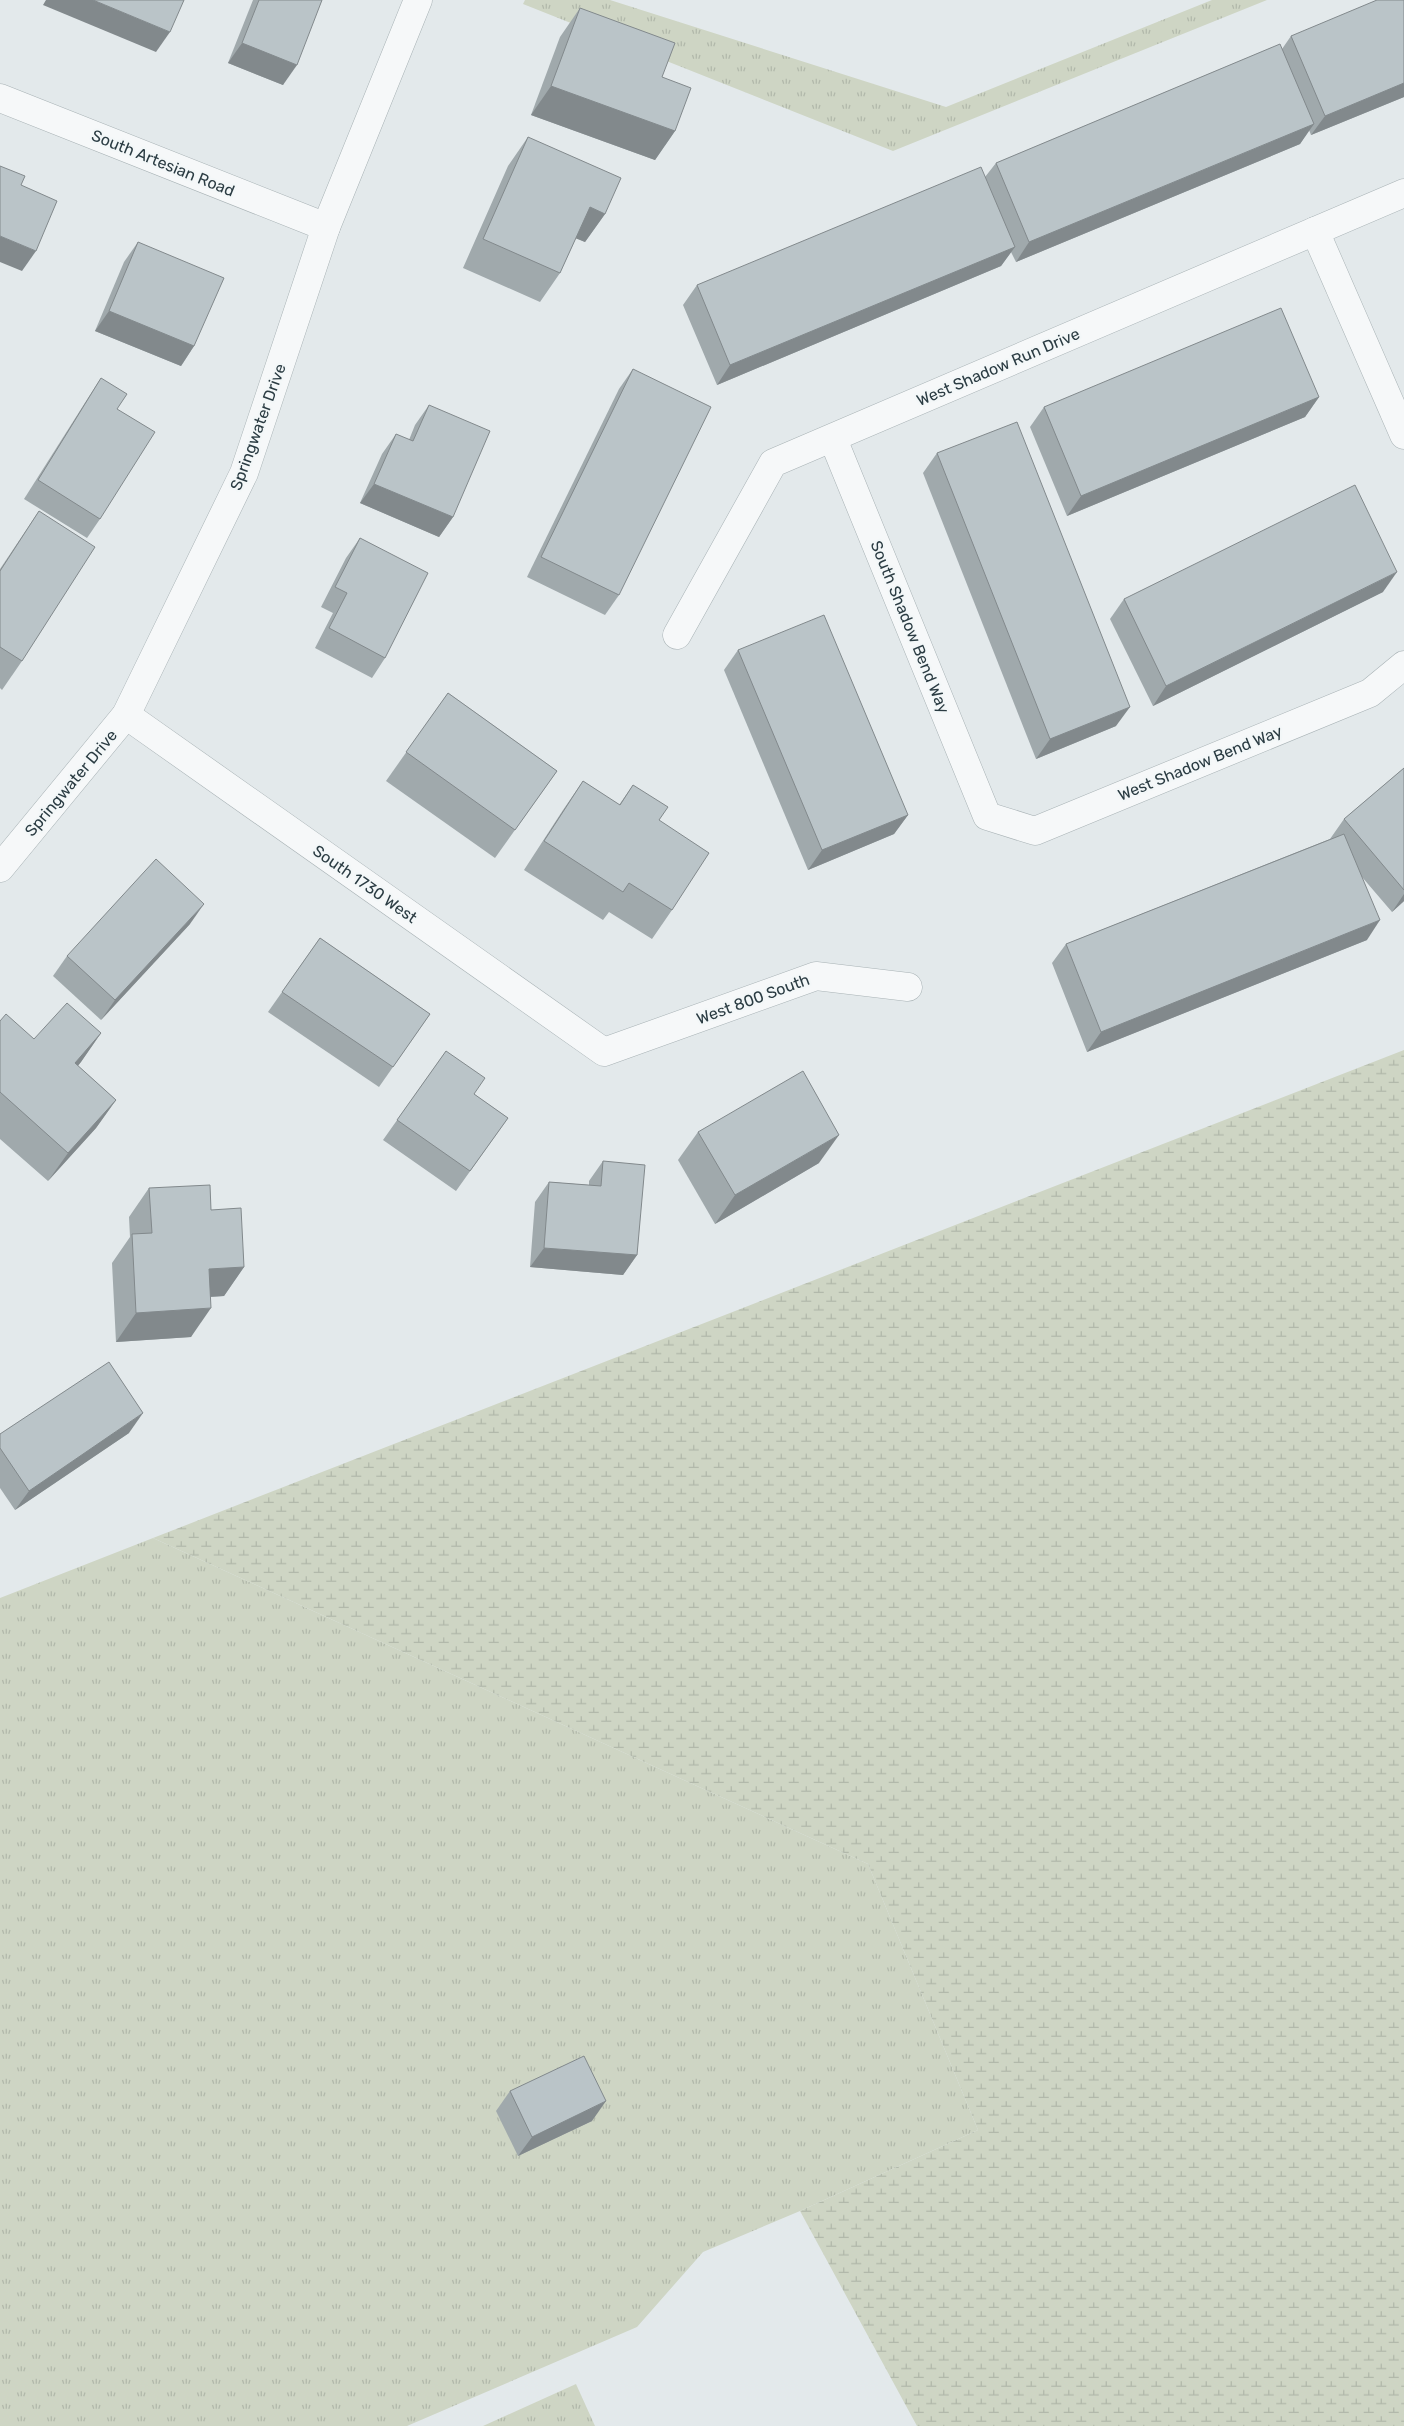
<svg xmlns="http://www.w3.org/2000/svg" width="1404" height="2426" font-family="Rubik,sans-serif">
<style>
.grass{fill:url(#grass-tufts)}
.wetland{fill:url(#wetland-marsh)}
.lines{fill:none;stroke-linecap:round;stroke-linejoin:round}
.street-casing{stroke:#a8b2b5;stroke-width:29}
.street{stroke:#f6f8f9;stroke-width:28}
.wall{fill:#a0a9ac}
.shaded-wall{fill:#82898c}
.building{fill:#bac4c8;stroke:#82898c}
.labels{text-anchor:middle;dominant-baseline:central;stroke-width:4.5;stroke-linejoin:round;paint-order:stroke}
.street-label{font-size:16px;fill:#2b3c43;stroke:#f3f7f8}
</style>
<defs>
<pattern id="grass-tufts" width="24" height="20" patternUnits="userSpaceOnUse" patternTransform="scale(1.25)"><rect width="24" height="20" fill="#ced5c4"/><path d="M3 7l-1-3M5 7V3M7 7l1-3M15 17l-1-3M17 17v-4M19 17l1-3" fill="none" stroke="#b1b8aa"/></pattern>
<pattern id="wetland-marsh" width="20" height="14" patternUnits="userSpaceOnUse" patternTransform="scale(1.25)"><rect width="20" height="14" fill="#ced5c4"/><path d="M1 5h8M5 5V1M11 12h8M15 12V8" fill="none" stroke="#b1b8aa"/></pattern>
</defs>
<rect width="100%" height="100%" fill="#e3e9eb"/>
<!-- grass -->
<g class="grass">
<path d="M525 0H610L946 107 1212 0H1267L893 151 523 4Z"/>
<path d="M153 1538 868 1864 978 2130 800 2211 703 2252 637 2327 407 2426H0V1598Z"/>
<path d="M576 2384 595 2426H483Z"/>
</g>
<!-- wetland -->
<path class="wetland" d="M1404 1050V2426H917L800 2211 978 2130 868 1864 153 1538Z"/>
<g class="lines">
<!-- street casing -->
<g class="street-casing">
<g id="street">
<path d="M0 98 326 227"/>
<path d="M1315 231 1404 435"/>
<path d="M833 439 987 816 1035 831 1370 693 1404 665"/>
<path d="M677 635 773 463 1404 193"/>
<path d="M126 715 604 1052 816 976 908 987"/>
<path d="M0 868 126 715 244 473 326 227 418 0"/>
</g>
</g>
<!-- street -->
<use href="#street" class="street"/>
</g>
<!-- wall -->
<g class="wall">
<path d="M253 0H322L283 85 228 63Z"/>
<path d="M1404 0V97L1311 135 1309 130 1300 144 1016 262 1011 252 1001 266 717 385 683 305 697 285 985 177 996 163 1282 49 1291 36Z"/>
<path d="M580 8 675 131 655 160 531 115 560 37Z"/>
<path d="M528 137 605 214 585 242 576 238 560 273 540 302 463 268 508 166Z"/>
<path d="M138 242 194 346 181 366 95 331 124 262Z"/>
<path d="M633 369 619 595 605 615 527 577 619 389Z"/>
<path d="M101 378 117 409 100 519 87 538 24 499 88 398Z"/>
<path d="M1319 397 1305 417 1067 516 1030 427 1044 407Z"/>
<path d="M429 405 453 517 439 537 360 503 382 454 396 434 409 440 415 425Z"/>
<path d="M937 453 1116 726 1036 759 923 473Z"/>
<path d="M39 511 22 661 2 690 0 688V569Z"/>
<path d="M360 538 385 658 372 678 315 648 333 613 321 607 346 558Z"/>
<path d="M1383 592 1153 706 1110 619 1124 599Z"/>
<path d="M738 650 908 815 894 834 808 870 724 670Z"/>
<path d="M448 693 557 771 495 858 386 781Z"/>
<path d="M1404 768V901L1392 912 1362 877 1367 940 1087 1052 1052 963 1066 944 1330 839 1344 819Z"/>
<path d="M583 781 619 805 633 785 659 820 672 910 652 939 609 912 603 920 524 870 563 810Z"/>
<path d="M190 924 101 1020 53 976 67 956Z"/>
<path d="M320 938 430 1014 379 1087 268 1012Z"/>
<path d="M0 1021 34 1039 101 1033 78 1066 116 1100 96 1128 48 1181 0 1139Z"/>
<path d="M446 1051 474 1094 508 1118 456 1191 383 1140Z"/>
<path d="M698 1132 819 1163 715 1224 678 1160Z"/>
<path d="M603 1161 637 1255 623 1275 530 1267 535 1202 549 1182 589 1185V1181Z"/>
<path d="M149 1188 211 1210 244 1267 224 1296 210 1297 191 1337 116 1342 112 1263 130 1237 129 1217Z"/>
<path d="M129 1433 15 1510 0 1488V1434Z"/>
<path d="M510 2091 592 2121 518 2156 496 2111Z"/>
</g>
<!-- shaded-wall -->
<g class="shaded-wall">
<path d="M46 0H93L170 32 156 52 43 5Z"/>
<path d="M242 43 297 65 283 85 228 63Z"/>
<path d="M1404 83V97L1311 135 1325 116Z"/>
<path d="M551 86 675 131 655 160 531 115Z"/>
<path d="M1314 124 1300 144 1016 262 1029 242Z"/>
<path d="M590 207 605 214 585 242 570 236Z"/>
<path d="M0 236 36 251 22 271 0 262Z"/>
<path d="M1015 247 1001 266 717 385 730 365Z"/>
<path d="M109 311 194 346 181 366 95 331Z"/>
<path d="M1319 397 1305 417 1067 516 1081 496Z"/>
<path d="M374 484 453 517 439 537 360 503Z"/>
<path d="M1397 572 1383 592 1153 706 1166 686Z"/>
<path d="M1130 707 1116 726 1036 759 1050 739Z"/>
<path d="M908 815 894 834 808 870 822 850Z"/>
<path d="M1404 894V901L1392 912Z"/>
<path d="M204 904 190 924 101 1020 115 1000Z"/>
<path d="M1380 920 1367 940 1087 1052 1101 1032Z"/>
<path d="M101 1033 81 1062 55 1092 75 1063Z"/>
<path d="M116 1100 96 1128 48 1181 68 1153Z"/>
<path d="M839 1135 819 1163 715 1224 735 1195Z"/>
<path d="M544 1248 637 1255 623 1275 530 1267Z"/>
<path d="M244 1267 224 1296 189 1298 209 1269Z"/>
<path d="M211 1308 191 1337 116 1342 136 1313Z"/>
<path d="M143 1413 129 1433 15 1510 29 1491Z"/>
<path d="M606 2101 592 2121 518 2156 532 2137Z"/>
</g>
<!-- building -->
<g class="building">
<path d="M93 0H184L170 32Z"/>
<path d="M259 0H322L297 65 242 43Z"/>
<path d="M1377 0H1404V83L1325 116 1291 36Z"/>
<path d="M580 8 675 43 662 77 691 88 675 131 551 86Z"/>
<path d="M1280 44 1314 124 1029 242 996 163Z"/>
<path d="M528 137 621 178 605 214 590 207 560 273 483 239Z"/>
<path d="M0 166 25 176 21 185 57 201 36 251 0 236Z"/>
<path d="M981 167 1015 247 730 365 697 285Z"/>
<path d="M138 242 224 278 194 346 109 311Z"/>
<path d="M1281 308 1319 397 1081 496 1044 407Z"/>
<path d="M633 369 711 407 619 595 541 557Z"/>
<path d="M101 378 127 394 117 409 155 432 100 519 38 480Z"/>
<path d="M429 405 490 431 453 517 374 484 396 434 413 441Z"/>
<path d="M1017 422 1130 707 1050 739 937 453Z"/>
<path d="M1355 485 1397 572 1166 686 1124 599Z"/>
<path d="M39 511 95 547 22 661 0 647V571Z"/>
<path d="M360 538 428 573 385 658 329 628 347 593 335 587Z"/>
<path d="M824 615 908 815 822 850 738 650Z"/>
<path d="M448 693 557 771 515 830 406 752Z"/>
<path d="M1404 768V890L1344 819Z"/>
<path d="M583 781 620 805 633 785 668 807 659 820 709 853 672 910 629 883 623 892 544 841Z"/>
<path d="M1344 834 1380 920 1101 1032 1066 944Z"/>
<path d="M156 859 204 904 115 1000 67 956Z"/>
<path d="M320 938 430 1014 393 1067 282 992Z"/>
<path d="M67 1003 101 1033 75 1063 116 1100 68 1153 0 1092V1021L6 1014 34 1039Z"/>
<path d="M446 1051 485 1078 474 1094 508 1118 470 1171 397 1120Z"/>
<path d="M803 1071 839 1135 735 1195 698 1132Z"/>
<path d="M603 1161 645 1165 637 1255 544 1248 549 1182 601 1186Z"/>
<path d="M210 1185 211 1210 241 1208 244 1267 209 1269 211 1308 136 1313 132 1234 152 1233 149 1188Z"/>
<path d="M109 1362 143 1413 29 1491 0 1448V1434Z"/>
<path d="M584 2056 606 2101 532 2137 510 2091Z"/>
</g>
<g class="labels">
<!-- street labels -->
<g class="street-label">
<text transform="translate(163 163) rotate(22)">South Artesian Road</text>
<text transform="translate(998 367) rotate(-23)">West Shadow Run Drive</text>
<text transform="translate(258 427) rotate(-70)">Springwater Drive</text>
<text transform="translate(910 627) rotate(68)">South Shadow Bend Way</text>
<text transform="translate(1200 763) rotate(-22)">West Shadow Bend Way</text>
<text transform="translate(71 783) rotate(-50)">Springwater Drive</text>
<text transform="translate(365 884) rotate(35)">South 1730 West</text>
<text transform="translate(753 999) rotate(-20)">West 800 South</text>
</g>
</g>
</svg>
